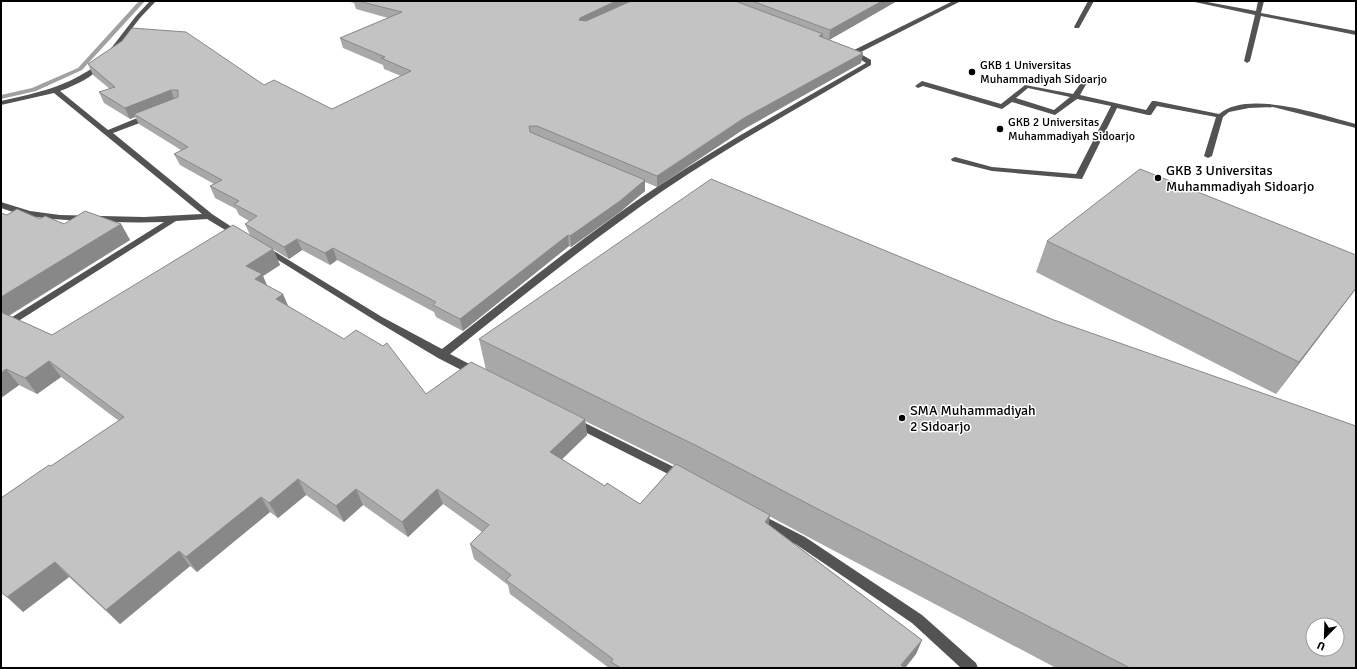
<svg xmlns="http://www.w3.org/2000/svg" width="1357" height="669" font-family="Signika,sans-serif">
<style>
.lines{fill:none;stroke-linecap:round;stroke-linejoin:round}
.stream{fill:#a1a1a1;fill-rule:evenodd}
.minor{fill:#535353;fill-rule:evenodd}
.wall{fill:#a8a8a8;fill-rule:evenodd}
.shaded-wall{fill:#888}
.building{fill:#c3c3c3;stroke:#888;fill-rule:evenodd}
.poi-dot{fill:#000;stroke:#fff;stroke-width:1.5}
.labels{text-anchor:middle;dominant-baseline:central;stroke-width:3;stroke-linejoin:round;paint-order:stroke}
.far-poi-label{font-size:12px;fill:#000;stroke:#fff;text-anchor:start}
.poi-label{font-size:14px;fill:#000;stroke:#fff;text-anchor:start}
</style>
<rect width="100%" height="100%" fill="#fff"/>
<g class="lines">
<!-- stream -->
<path class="stream" d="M139 1H145L82 70 36 91 1 99V95L32 88 78 68Z"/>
<!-- minor -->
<g class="minor">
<path d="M150 1H156L140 18 113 53H109V51L136 16Z"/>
<path d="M953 1H961L859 53 871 60V65C802 106 731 145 664 190 590 241 520 298 450 354L481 370 482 373 481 376H473L438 358 376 321 262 250 263 248H269L382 317 442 349C514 293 584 235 660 185 727 141 797 103 866 63L849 52V50H854Z"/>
<path d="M1088 1H1094L1079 28H1075L1074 27Z"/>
<path d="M1190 1H1202L1256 11 1258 1H1264L1261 13 1356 31V35L1261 16 1250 61 1247 63 1244 61 1255 15Z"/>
<path d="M99 63 104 64C93 77 76 85 60 91L108 130 147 114H153V118L113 133 212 214 244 235 243 237H237L207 219 176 221 1 332V324L164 222C136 223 108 222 80 221 53 219 27 218 1 208V202L30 211 60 215 144 217 202 214 54 93 1 105V101C37 93 70 86 99 63Z"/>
<path d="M1085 79 1088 81 1080 95 1146 110 1152 101H1155L1219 114C1248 89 1322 115 1356 124V128L1273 107 1249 108 1229 112 1223 117 1212 156 1208 158 1204 156 1216 117 1157 106 1151 115H1148L1117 108 1082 179 992 171 952 161 951 159 955 157 992 167 1076 174 1111 106 1077 99 1055 115 1012 102 1002 109 923 86 918 88 915 86 922 81 1001 104 1025 85 1073 94 1083 80ZM1028 88 1070 97 1054 110 1016 98Z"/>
<path d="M575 418 686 473 688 476 686 479 682 481 678 479 571 425 569 422 571 419Z"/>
<path d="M758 513 805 537 922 615 976 663 978 668H961L912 623 797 545 754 522 752 518 754 514Z"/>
</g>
</g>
<!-- wall -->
<g class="wall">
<path d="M346 1H897L829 40 863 53 861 63 744 129 657 187 645 182V191L620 212 571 247 569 246 463 331 436 317 434 312 337 260 330 265 302 250 289 259 273 249 280 265 263 276 267 286 288 306 426 394 486 370 479 339 1356 668H1056L810 538 769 516 768 524 922 640 916 654 905 668H609L510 594 508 585 474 559 470 544 482 532 443 504 408 537 363 505 344 522 306 495 278 518 270 512 197 572 190 566 120 624 69 577 23 612 51 466 119 421 61 377 37 394 19 385 1 398 7 215 40 219 64 224H121L130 240 9 316 52 335 250 235 245 224 249 221 239 215 236 209 215 198 210 186 214 184 180 165 174 154 181 150 139 124 135 117 130 119 104 103 99 92 110 89 93 75 88 64 264 85 332 109 401 76 384 69 383 65 343 48 340 38 388 18 356 9 354 3ZM585 421 674 465 640 504 605 486 562 459 587 435Z"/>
<path d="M1047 241 1356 255V289L1276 394 1036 272Z"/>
</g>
<!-- shaded-wall -->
<g class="shaded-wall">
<path d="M616 1H637L580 28 579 20 580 18Z"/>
<path d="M882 1H897L829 40 830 30Z"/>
<path d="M823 34 822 44 819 36Z"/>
<path d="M863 53 861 63 744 129 657 187V176L744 118Z"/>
<path d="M171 90 175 101 134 114 135 117 130 119 125 108Z"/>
<path d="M645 180V191L620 212 571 247 570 236Z"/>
<path d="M121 224 130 240 1 320V297Z"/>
<path d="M568 235 569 246 463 331 460 319Z"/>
<path d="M297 239 302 250 289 259 284 247Z"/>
<path d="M333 248 337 260 330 265 325 253Z"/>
<path d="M273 249 280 265 263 276 269 290 262 295 246 266Z"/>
<path d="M1356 288V289L1352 294 1276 394 1299 362Z"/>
<path d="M283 294 290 310 276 299Z"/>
<path d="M49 361 61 377 37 394 25 378Z"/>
<path d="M6 369 19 385 1 398V373Z"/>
<path d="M585 419 587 435 553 468 550 452Z"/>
<path d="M298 479 306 495 278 518 269 503Z"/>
<path d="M356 489 363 505 344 522 336 506Z"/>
<path d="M437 489 443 504 408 537 402 522Z"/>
<path d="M261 497 270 512 197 572 186 557Z"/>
<path d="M770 515 768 530 765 522Z"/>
<path d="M179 551 190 566 120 624 106 610Z"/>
<path d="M55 562 69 577 23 612 7 597Z"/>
<path d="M922 640 916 654 905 668 901 665Z"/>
</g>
<!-- building -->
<g class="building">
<path d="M358 1H616L580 18 579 20 586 21 631 1H735L823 34 819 36 863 53 744 118 657 176 537 126H529L530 132 645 180 620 201 570 236 568 235 460 319 433 305 436 302 333 248 325 253 297 239 284 247 245 224 257 216 234 204 239 201 210 186 222 180 174 154 188 147 134 114 178 97V90H171L125 108 99 92 115 87 88 64 122 41 132 28 186 32 264 85 274 80 332 109 411 71 381 58 385 57 340 38 402 12Z"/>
<path d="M752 1H882L830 30Z"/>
<path d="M1140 169 1356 255V288L1299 362 1047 241Z"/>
<path d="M711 179 1054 320 1356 426V668H1130L816 508 697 446 479 339ZM1313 625H1337V649H1313Z"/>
<path d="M17 209 40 219 45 216 64 224 85 211 121 224 1 297V213L7 215Z"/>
<path d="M233 225 273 249 246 266 262 274 255 279 283 294 276 299 344 339 356 330 383 346 387 343 426 394 471 362 585 419 550 452 605 486 607 483 640 504 676 464 770 515 765 522 922 640 901 665 905 668H621L611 662 613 659 506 580 511 575 470 544 489 525 437 489 402 522 356 489 336 506 298 479 269 503 261 497 186 557 179 551 106 610 55 562 7 597 1 592V498L49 465 51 466 124 417 49 361 25 378 6 369 1 373V312L52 335Z"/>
</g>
<!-- markers -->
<g class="poi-dot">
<circle cx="972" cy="72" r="4"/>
<circle cx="1000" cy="129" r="4"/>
<circle cx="1158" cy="178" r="4"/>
<circle cx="902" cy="418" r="4"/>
</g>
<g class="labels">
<!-- far-poi labels -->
<g class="far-poi-label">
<text x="980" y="65">GKB 1 Universitas<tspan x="980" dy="14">Muhammadiyah Sidoarjo</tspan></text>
<text x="1008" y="122">GKB 2 Universitas<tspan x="1008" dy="14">Muhammadiyah Sidoarjo</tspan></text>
</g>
<!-- poi labels -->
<g class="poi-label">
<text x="1166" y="170">GKB 3 Universitas<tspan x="1166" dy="16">Muhammadiyah Sidoarjo</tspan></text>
<text x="910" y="410">SMA Muhammadiyah<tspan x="910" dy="16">2 Sidoarjo</tspan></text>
</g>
</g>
<!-- border -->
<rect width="1357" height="669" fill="none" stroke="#000000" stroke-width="4"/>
<!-- north arrow -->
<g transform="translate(1325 637) rotate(203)"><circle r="19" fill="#ffffff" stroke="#999999"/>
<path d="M0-3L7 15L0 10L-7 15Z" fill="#000000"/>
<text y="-6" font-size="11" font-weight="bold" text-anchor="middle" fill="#000000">U</text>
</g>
</svg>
